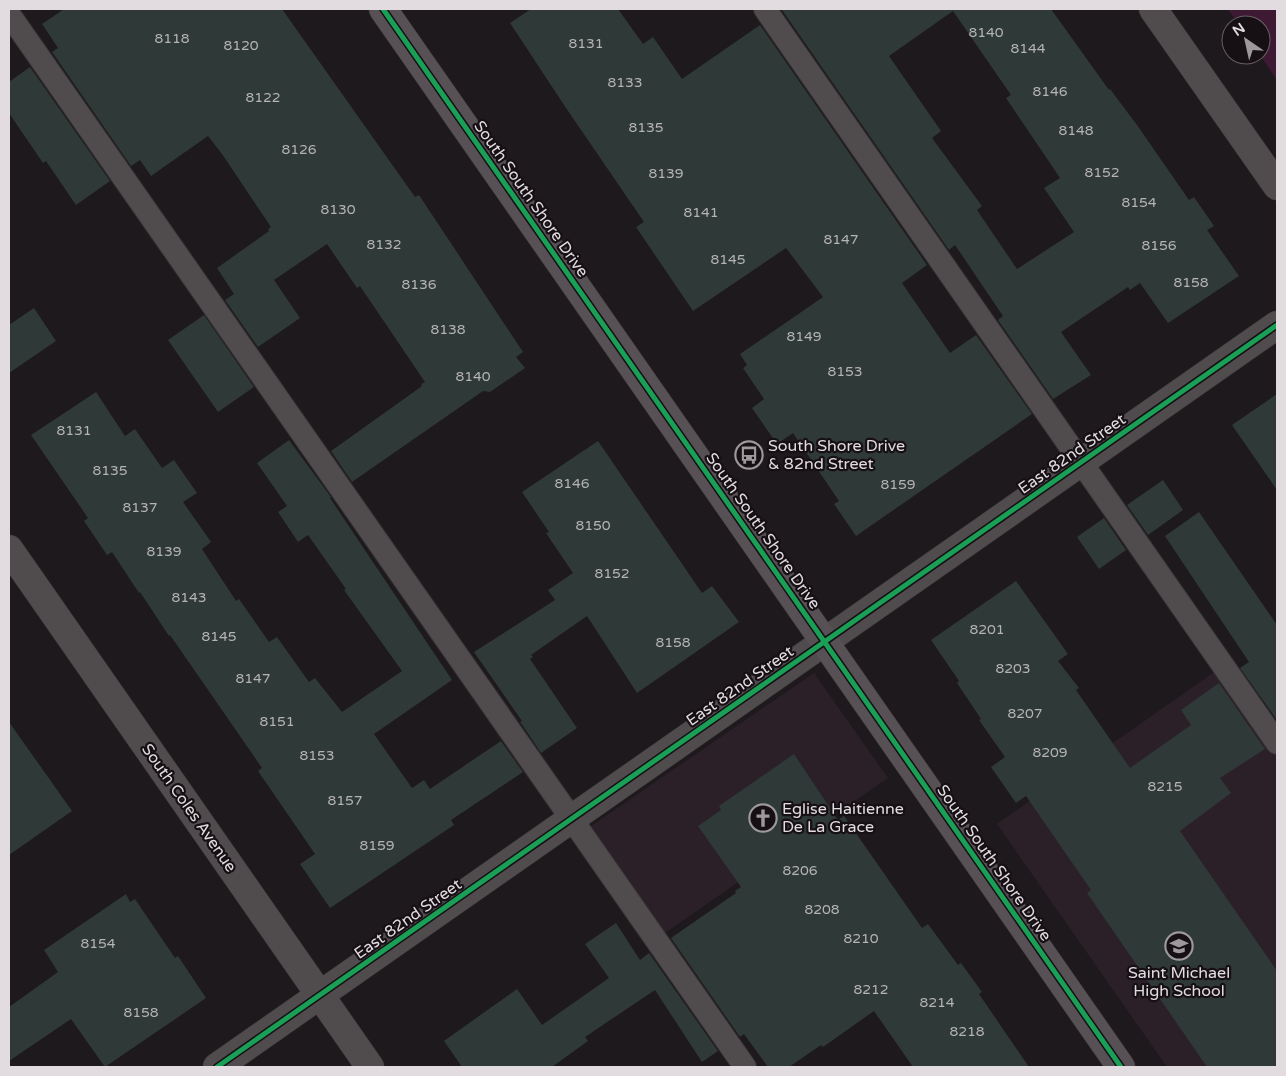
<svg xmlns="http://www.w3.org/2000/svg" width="1286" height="1076" font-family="'Varela Round',sans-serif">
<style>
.built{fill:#2b2027}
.green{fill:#3d1934}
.building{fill:#2f3938;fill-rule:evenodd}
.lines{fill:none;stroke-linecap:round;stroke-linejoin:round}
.lane-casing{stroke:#373435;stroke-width:24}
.street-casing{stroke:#373435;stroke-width:29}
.secondary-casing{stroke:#373435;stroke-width:29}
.lane{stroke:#504c4e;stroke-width:22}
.street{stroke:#504c4e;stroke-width:28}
.secondary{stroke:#575055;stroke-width:28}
.cycleway-casing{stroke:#160f14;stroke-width:8}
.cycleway{stroke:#1a9f57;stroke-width:5}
.labels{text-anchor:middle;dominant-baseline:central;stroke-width:4.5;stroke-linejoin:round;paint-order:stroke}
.number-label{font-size:14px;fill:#b5b3b6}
.street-label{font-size:16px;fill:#e2dce0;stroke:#160f14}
.poi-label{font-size:16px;fill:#e2dce0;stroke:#160f14;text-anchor:start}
</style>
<rect width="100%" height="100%" fill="#1e191c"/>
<!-- built -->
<g class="built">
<path d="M1223 666 1277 743V1067H1167L997 824Z"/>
<path d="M814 673 888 778 655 940 581 833Z"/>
</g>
<!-- green -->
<path class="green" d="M1228 9H1277V80L1260 55 1261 25H1239Z"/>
<!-- building -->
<g class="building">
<path d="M64 9H282L415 197 419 195 523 352 516 357 525 368 490 392 483 391 352 482 331 451 422 386 421 384 425 382 360 286 357 288 327 244 274 280 300 318 258 347 225 300 234 294 217 268 269 231 268 229 271 227 222 154 208 136 151 176 140 160 131 166 52 52 58 48 42 24Z"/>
<path d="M531 9H618L643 44 653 37 682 79 760 25 927 265 902 283 950 353 976 335 1032 414 856 536 834 504 839 501 793 433 777 444 752 408 764 399 743 368 747 365 740 354 823 297 786 248 693 311 636 227 644 222 566 108 510 23Z"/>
<path d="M783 9H1051L1109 90 1110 89 1137 125 1189 200 1194 197 1214 226 1207 230 1239 276 1168 323 1140 283 1130 290 1128 287 1061 332 1091 375 1053 399 998 320 1003 316 955 245 949 250 782 10ZM953 11 1011 95 1006 98 1060 178 1044 188 1074 232 1017 269 977 210 982 206 932 138 941 131 889 56Z"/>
<path d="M30 67 110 181 76 205 46 161 43 163 9 113V82Z"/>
<path d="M34 308 56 341 9 373V325Z"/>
<path d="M204 315 254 387 218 412 168 340Z"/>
<path d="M96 392 125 436 135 429 162 468 174 460 197 493 183 502 211 542 202 549 236 601 239 599 269 642 277 637 309 682 315 678 342 712 402 671 344 590 346 589 308 535 298 542 278 512 287 506 257 463 289 440 331 497 330 498 452 680 374 734 412 788 424 780 430 789 501 741 523 772 451 820 454 825 330 908 300 864 315 854 258 771 262 768 170 635 169 636 140 592 139 593 112 552 107 555 84 521 88 518 31 435Z"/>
<path d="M1277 394V490L1232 425Z"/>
<path d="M598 441 702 593 712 586 739 622 637 693 587 616 531 655 533 657 530 659 577 728 541 753 523 726 520 722 522 721 474 652 555 600 548 590 573 573 546 533 549 532 522 492Z"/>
<path d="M1163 480 1183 510 1148 535 1127 505Z"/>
<path d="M1199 512 1277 625V720L1240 668 1249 662 1165 536Z"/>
<path d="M1104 518 1126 550 1099 569 1077 537Z"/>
<path d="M1016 581 1068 654 1058 661 1079 688 1076 690 1130 768 1191 725 1181 710 1219 683 1265 749 1220 778 1231 793 1180 831 1277 971V1067H1207L1087 893 1091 890 1026 796 1016 803 991 767 1005 757 979 720 981 719 957 683 959 681 931 640Z"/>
<path d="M9 722 72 811 9 855Z"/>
<path d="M794 754 838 820 844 816 922 928 928 924 958 965 961 963 982 992 979 994 1029 1067H913L874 1011 823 1047 821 1045 789 1067H768L744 1034 740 1037 671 938 736 893 735 891 741 887 698 826 721 810 719 806Z"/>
<path d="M126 894 130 902 135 899 175 958 178 956 206 998 105 1067 71 1019 9 1061V1007L58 972 44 950Z"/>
<path d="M616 923 640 960 649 953 718 1051 702 1062 655 990 585 1037 588 1041 552 1067H462L444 1041 517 989 542 1025 609 978 585 944Z"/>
</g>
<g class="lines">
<!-- lane casing -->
<g class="lane-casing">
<g id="lane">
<path d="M765 9 1277 743"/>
<path d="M9 14 745 1067"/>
</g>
</g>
<!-- street casing -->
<g class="street-casing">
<g id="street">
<path d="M1153 9 1277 186"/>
<path d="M9 549 370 1067"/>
<path d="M217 1067 1277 325"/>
</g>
</g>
<!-- secondary casing -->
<g class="secondary-casing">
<path id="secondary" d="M383 9 1121 1067"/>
</g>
<!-- lane -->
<use href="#lane" class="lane"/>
<!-- street -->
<use href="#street" class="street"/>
<!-- secondary -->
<use href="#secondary" class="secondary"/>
<!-- cycleway casing -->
<g class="cycleway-casing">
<g id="cycleway">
<path d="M383 9 1121 1067"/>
<path d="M217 1067 1277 325"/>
</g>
</g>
<!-- cycleway -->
<use href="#cycleway" class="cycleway"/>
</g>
<!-- icons -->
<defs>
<g id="bus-ring" transform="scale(1.4375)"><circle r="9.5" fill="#160f14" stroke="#9d989b" stroke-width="1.5"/><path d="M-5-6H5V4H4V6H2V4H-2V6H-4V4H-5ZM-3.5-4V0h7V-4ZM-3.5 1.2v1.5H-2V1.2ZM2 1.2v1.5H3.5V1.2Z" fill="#9d989b"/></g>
<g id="church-ring" transform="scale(1.4375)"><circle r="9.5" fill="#160f14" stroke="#9d989b" stroke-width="1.5"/><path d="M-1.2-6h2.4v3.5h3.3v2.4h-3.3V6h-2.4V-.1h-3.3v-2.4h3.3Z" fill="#9d989b"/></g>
<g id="school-ring" transform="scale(1.4375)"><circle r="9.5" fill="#160f14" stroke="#9d989b" stroke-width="1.5"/><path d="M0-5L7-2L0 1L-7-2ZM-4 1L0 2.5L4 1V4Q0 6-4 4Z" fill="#9d989b"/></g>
</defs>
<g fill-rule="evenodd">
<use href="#bus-ring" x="749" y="455"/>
<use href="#church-ring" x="763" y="818"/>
<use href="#school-ring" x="1179" y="946"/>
</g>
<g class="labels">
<!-- number labels -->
<g class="number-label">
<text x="986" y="32">8140</text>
<text x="172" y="38">8118</text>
<text x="586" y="43">8131</text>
<text x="241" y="45">8120</text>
<text x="1028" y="48">8144</text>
<text x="625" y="82">8133</text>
<text x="1050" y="91">8146</text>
<text x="263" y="97">8122</text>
<text x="646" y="127">8135</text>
<text x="1076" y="130">8148</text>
<text x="299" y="149">8126</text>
<text x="1102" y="172">8152</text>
<text x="666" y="173">8139</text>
<text x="1139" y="202">8154</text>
<text x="338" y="209">8130</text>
<text x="701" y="212">8141</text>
<text x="841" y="239">8147</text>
<text x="384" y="244">8132</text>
<text x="1159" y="245">8156</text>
<text x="728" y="259">8145</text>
<text x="1191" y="282">8158</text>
<text x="419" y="284">8136</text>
<text x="448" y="329">8138</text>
<text x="804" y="336">8149</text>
<text x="845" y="371">8153</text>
<text x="473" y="376">8140</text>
<text x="74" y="430">8131</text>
<text x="110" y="470">8135</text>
<text x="572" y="483">8146</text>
<text x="898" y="484">8159</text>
<text x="140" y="507">8137</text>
<text x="593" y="525">8150</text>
<text x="164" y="551">8139</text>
<text x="612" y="573">8152</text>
<text x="189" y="597">8143</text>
<text x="987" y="629">8201</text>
<text x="219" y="636">8145</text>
<text x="673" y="642">8158</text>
<text x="1013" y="668">8203</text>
<text x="253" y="678">8147</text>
<text x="1025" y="713">8207</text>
<text x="277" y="721">8151</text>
<text x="1050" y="752">8209</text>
<text x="317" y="755">8153</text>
<text x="1165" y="786">8215</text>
<text x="345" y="800">8157</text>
<text x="377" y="845">8159</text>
<text x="800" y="870">8206</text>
<text x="822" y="909">8208</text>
<text x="861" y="938">8210</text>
<text x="98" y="943">8154</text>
<text x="871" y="989">8212</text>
<text x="937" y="1002">8214</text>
<text x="141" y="1012">8158</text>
<text x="967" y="1031">8218</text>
</g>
<!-- street labels -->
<g class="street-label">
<text transform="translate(531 199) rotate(55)">South South Shore Drive</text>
<text transform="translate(1072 454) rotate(-35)">East 82nd Street</text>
<text transform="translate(763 531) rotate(55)">South South Shore Drive</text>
<text transform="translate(740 686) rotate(-35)">East 82nd Street</text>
<text transform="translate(189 808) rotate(55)">South Coles Avenue</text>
<text transform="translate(994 863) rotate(55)">South South Shore Drive</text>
<text transform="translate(408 919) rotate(-35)">East 82nd Street</text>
</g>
<!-- poi labels -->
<g class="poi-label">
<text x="768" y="446">South Shore Drive<tspan x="768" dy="18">&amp; 82nd Street</tspan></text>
<text x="782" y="809">Eglise Haitienne<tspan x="782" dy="18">De La Grace</tspan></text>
<text x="1179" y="973" text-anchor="middle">Saint Michael<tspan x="1179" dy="18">High School</tspan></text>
</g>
</g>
<!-- border -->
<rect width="1286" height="1076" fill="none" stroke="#e2dce0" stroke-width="20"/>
<!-- north arrow -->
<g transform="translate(1246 40) rotate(326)"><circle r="24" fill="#160f14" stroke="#686166"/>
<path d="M0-4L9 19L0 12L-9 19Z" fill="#9d989b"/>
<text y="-8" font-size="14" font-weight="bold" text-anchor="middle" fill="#e2dce0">N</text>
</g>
</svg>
